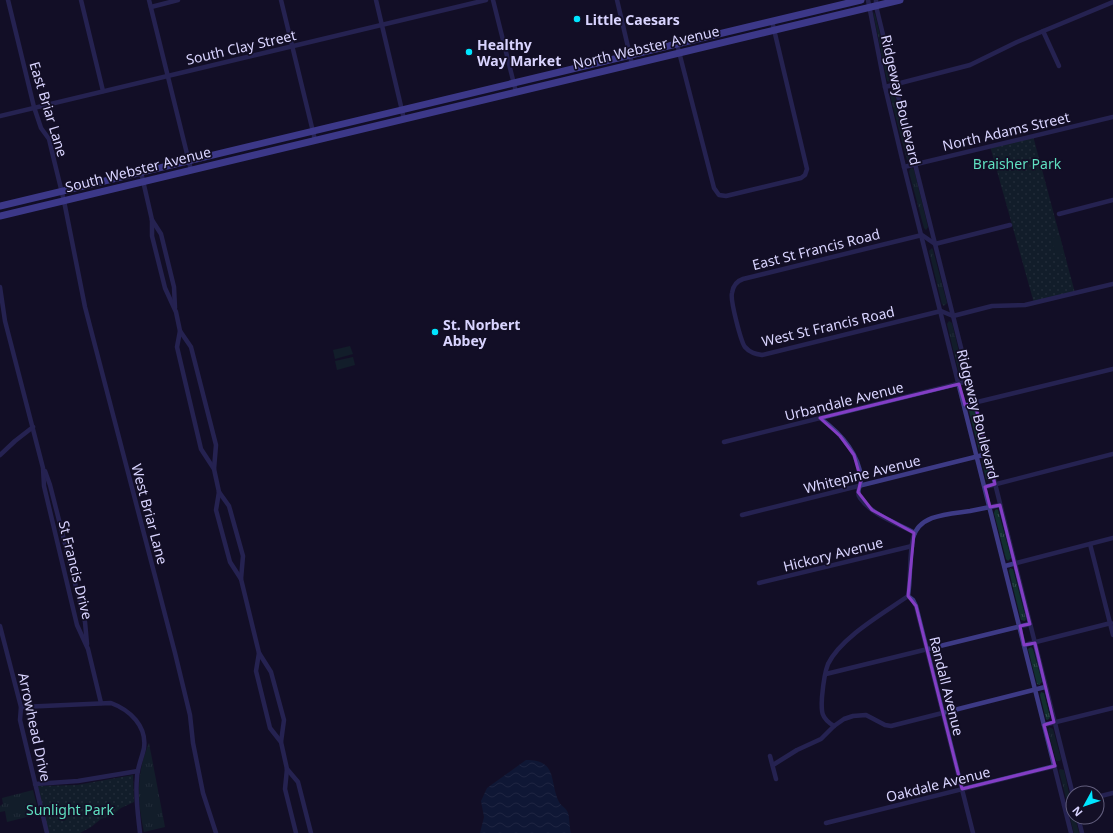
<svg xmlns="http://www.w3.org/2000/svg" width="1113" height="833" font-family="'Noto Sans',sans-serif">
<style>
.grass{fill:url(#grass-tufts)}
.park{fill:url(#park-dots)}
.pitch{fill:#12302f}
.water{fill:url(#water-waves)}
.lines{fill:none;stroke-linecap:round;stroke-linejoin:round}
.minor{stroke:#3d3a85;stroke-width:4.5}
.secondary{stroke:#6f6bff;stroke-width:7}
.marked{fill:none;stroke:#843dc5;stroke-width:3;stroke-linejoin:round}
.poi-dot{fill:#00e5ff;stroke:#130f26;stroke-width:1.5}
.labels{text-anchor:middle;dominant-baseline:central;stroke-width:3.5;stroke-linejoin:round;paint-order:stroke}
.poi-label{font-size:14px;font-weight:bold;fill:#d9d4ff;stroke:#130f26;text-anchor:start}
.street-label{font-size:14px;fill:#d9d4ff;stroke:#130f26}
.park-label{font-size:14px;fill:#5fe0c0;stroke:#130f26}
</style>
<defs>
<pattern id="grass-tufts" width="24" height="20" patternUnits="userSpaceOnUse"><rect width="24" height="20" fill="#12302f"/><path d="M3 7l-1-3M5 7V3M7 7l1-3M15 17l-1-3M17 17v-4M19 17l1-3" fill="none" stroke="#344d4e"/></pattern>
<pattern id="park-dots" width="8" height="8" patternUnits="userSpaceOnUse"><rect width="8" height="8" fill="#12302f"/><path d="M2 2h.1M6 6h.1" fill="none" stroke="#344d4e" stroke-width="1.8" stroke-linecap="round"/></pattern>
<pattern id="water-waves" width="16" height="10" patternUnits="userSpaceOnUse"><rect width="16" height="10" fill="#0c2248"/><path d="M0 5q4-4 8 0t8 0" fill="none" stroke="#2f4163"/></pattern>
</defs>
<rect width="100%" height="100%" fill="#130f26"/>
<!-- grass -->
<g class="grass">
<path d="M873 12 875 14 891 79 890 82 887 81Z"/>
<path d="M892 89 894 91 911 159 910 162 907 160 889 92Z"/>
<path d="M912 168 914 170 928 227 926 230 924 228 909 172 910 169Z"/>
<path d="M932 248 933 250 947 303 944 306 942 304 929 251Z"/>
<path d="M949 321 952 323 965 377 963 379 960 377 947 324Z"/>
<path d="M970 408 974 409 983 449 982 452H980L979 450 969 411Z"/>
<path d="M984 459 986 460 991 478 990 480 988 481 986 479 982 461Z"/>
<path d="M997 509 998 510 1011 558 1008 561 1006 559 994 513 995 510Z"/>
<path d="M1010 568 1013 569 1026 619 1025 621 1021 620 1009 571Z"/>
<path d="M1031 647 1033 649 1042 682 1039 685 1037 684 1028 649Z"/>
<path d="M1041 692 1044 693 1050 717 1049 719 1047 720 1046 719 1040 695Z"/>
<path d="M1049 727 1053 729 1061 759 1060 761H1056L1048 730Z"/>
<path d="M149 743 165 827 144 832C137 800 136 774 149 743Z"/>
<path d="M1060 769 1064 770 1070 798 1069 799 1066 798 1059 771Z"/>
<path d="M33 790 39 814 7 822 5 811 0 812V806L3 804 2 798Z"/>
<path d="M1071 807 1073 808V817H1075L1079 833H1074L1068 810Z"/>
</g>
<!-- park -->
<g class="park">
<path d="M1033 136 1075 293 1034 303 990 146Z"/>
<path d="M133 775 134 802 121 808 112 815 101 819 91 827 80 833H48L38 786 77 785Z"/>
</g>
<!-- pitch -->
<g class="pitch">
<path d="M1060 236 1064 254 1056 256 1051 238Z"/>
<path d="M350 346 353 354 335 359 333 350Z"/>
<path d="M353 357 355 365 337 370 335 361Z"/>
</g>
<!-- water -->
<path class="water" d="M526 760C558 760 549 781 559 802 561 806 565 807 567 811 570 815 569 827 571 833H480L484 817 481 801 487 788Z"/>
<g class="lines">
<!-- minor -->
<g class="minor">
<path d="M8 0 34 107 41 128 49 139 53 156 64 201 85 307 175 653 190 715 193 743 203 793 216 833"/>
<path d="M81 0 103 91"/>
<path d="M149 0 191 170"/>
<path d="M281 0 315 140"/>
<path d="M376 0 404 119"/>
<path d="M493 0 516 92"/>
<path d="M617 0 632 64"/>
<path d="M868 0 885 87 904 167 1071 833"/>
<path d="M876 0V6L895 84 1073 795"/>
<path d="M151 7 178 0"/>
<path d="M1043 31 1059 66"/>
<path d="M677 44 714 188 719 195 726 196 801 178 805 175 807 169 772 21"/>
<path d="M885 87 970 65 1017 42 1113 2"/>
<path d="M0 116 486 0"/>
<path d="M904 167 1113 117"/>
<path d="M141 172 152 220V236L165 288 176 312 180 331 177 347 201 449 214 469 219 492 216 510 230 562 241 579 259 653 256 671 270 728 281 742 287 769 285 789 296 833"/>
<path d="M1059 214 1113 200"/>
<path d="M152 220 161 234 174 287 175 308"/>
<path d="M1010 225 935 244 922 235 743 279C737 281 733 286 732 293 730 300 741 342 745 347 750 353 756 354 762 355L941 311 953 316 992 306 1025 305 1113 284"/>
<path d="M0 287 5 321 43 468 44 486 77 625 88 649 101 703"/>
<path d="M180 331 191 347 216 445 214 469"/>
<path d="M965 405 1113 369"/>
<path d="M820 418C839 432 858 452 861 477 862 485 855 491 860 498 872 515 897 523 915 533"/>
<path d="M724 442 969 381"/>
<path d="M0 455 15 441 33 427"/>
<path d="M45 471 50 485 85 622 87 644"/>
<path d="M985 487 1113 454"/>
<path d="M219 492 229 506 243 556 241 579"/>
<path d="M742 515 987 454"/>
<path d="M1090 544 1113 635"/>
<path d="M1005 566 1113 538"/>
<path d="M759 583 912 546"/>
<path d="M0 626 21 707 20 720 47 833"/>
<path d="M1024 645 1111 623"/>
<path d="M259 653 271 672 284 720 281 742"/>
<path d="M826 674 1030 624"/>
<path d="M21 707 111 703C130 710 147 726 144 748 142 758 137 768 137 778 135 796 138 815 140 833"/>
<path d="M1044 725 1113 708"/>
<path d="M834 726C821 718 821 712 822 697 823 686 824 674 828 664 841 637 884 613 908 596"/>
<path d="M770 756 776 779"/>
<path d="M773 765 797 750 821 739 834 726 844 719 853 716 866 715 885 725 891 726 1045 687"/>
<path d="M287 769 298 782 311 833"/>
<path d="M35 784 78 781 138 771"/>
<path d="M1097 797 1113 793"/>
<path d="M1064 805 1073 803"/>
<path d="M1078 817 1082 833"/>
<path d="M826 823 1055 766"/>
<path d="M973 833 916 606 913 600 908 596C911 577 909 557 913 538 919 514 950 514 970 511 980 509 990 507 1000 505"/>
</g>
<!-- secondary -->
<g class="secondary">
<path d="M0 206 861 0"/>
<path d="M0 216 900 0"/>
</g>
</g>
<!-- marked area -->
<path d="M0 0H1113V833H0ZM959 384 965 405 975 403 995 484 985 487 990 507 1000 505 1030 624 1020 626 1024 645 1035 643 1054 722 1044 725 1055 766 962 789 916 606 908 596 914 533 872 510 858 492 861 480 854 455 840 436 820 418Z" fill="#130f26" fill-opacity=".55" fill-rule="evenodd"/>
<path class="marked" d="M959 384 965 405 975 403 995 484 985 487 990 507 1000 505 1030 624 1020 626 1024 645 1035 643 1054 722 1044 725 1055 766 962 789 916 606 908 596 914 533 872 510 858 492 861 480 854 455 840 436 820 418Z"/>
<!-- markers -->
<g class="poi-dot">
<circle cx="577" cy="19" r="4"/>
<circle cx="469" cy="52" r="4"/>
<circle cx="435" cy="332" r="4"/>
</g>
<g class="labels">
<!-- poi labels -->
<g class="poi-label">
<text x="585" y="19">Little Caesars</text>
<text x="477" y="44">Healthy<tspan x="477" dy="16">Way Market</tspan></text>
<text x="443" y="324">St. Norbert<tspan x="443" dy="16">Abbey</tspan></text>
</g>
<!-- street labels -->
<g class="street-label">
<text transform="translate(241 47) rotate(-13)">South Clay Street</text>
<text transform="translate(646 47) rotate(-13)">North Webster Avenue</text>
<text transform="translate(901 100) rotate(77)">Ridgeway Boulevard</text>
<text transform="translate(49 109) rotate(73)">East Briar Lane</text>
<text transform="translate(1006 131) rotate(-13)">North Adams Street</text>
<text transform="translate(138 169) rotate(-14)">South Webster Avenue</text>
<text transform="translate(816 249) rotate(-14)">East St Francis Road</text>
<text transform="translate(828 326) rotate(-13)">West St Francis Road</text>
<text transform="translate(844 401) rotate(-14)">Urbandale Avenue</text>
<text transform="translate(978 414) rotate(76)">Ridgeway Boulevard</text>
<text transform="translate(862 474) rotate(-14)">Whitepine Avenue</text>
<text transform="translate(150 514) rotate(75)">West Briar Lane</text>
<text transform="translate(833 554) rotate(-14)">Hickory Avenue</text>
<text transform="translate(76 570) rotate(76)">St Francis Drive</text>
<text transform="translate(947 686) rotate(76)">Randall Avenue</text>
<text transform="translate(35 727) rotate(78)">Arrowhead Drive</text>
<text transform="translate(938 784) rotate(-14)">Oakdale Avenue</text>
</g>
<!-- park labels -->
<g class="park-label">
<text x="1017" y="163">Braisher Park</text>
<text x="70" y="809">Sunlight Park</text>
</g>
</g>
<!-- north arrow -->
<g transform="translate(1085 805) rotate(230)"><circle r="19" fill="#130f26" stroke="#625e7d"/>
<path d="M0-3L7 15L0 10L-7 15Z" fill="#00e5ff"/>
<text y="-6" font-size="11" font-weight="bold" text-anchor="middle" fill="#d9d4ff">N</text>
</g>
</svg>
